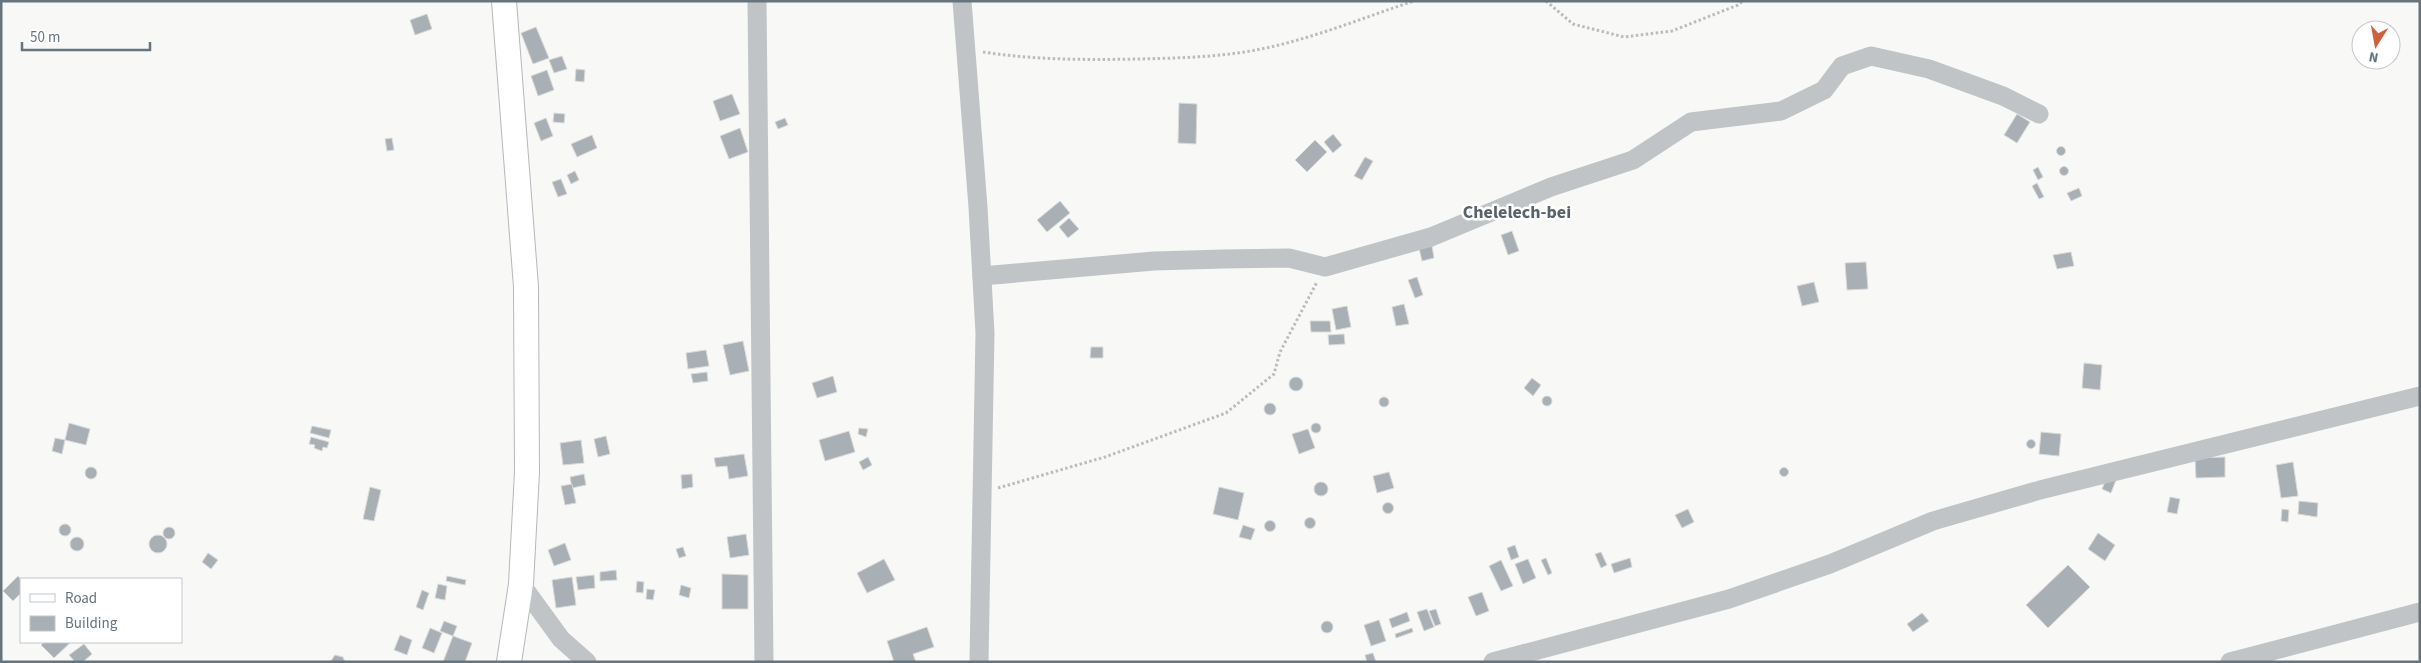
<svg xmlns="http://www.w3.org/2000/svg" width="2421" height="663" font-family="'Source Sans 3',sans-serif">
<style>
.building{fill:#a8afb5;stroke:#dadad9}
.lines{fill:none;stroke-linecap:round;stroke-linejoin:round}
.major-casing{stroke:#b4b8bb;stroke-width:26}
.path{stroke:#babdbf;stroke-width:3;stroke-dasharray:2.5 2.5;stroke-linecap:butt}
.minor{stroke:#c0c4c7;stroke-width:19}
.major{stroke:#fff;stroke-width:24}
.labels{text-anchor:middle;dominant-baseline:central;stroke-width:5;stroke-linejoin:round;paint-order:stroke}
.quarter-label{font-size:18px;font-weight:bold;fill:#58626a;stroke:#fff}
</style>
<rect width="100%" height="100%" fill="#f8f8f6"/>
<!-- building -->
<g class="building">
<path d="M427 14 432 29 415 35 410 20Z"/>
<path d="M536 27 549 58 533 64 521 33Z"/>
<path d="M562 56 567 69 554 73 549 60Z"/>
<path d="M576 69 585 70 584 82 575 81Z"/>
<path d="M547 70 554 90 538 96 531 76Z"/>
<path d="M732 94 740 114 720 121 713 101Z"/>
<path d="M1179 103 1197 104 1196 144 1178 143Z"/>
<path d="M554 113 565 114 564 123 553 122Z"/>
<path d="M2017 114 2030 122 2017 143 2004 135Z"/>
<path d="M546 118 553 136 541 141 534 123Z"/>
<path d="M785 118 788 125 778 129 775 122Z"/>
<path d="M740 128 748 152 729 159 720 136Z"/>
<path d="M1333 134 1342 145 1333 153 1324 142Z"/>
<path d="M592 135 597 148 577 157 571 144Z"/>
<path d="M392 138 394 150 387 151 385 139Z"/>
<path d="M1315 140 1327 152 1307 172 1295 160Z"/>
<circle cx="2061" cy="151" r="4.5"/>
<path d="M1365 157 1373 161 1362 180 1354 176Z"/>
<circle cx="2064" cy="171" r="4.5"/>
<path d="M2038 167 2043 177 2038 180 2033 170Z"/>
<path d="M575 171 579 180 571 184 567 175Z"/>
<path d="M561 179 567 194 558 197 552 182Z"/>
<path d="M2037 183 2044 197 2039 199 2032 186Z"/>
<path d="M2079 188 2082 196 2071 201 2067 193Z"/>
<path d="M1060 201 1070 213 1047 232 1037 220Z"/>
<path d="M1069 218 1079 229 1068 238 1059 227Z"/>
<path d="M1512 231 1519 251 1508 255 1501 235Z"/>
<path d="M1432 246 1434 258 1422 261 1419 248Z"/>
<path d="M2071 252 2074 266 2057 269 2053 255Z"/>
<path d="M1866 262 1868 289 1847 290 1845 263Z"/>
<path d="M1417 277 1423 295 1415 298 1408 280Z"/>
<path d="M1814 282 1819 302 1802 306 1797 286Z"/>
<path d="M1404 304 1409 324 1396 326 1392 307Z"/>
<path d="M1347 306 1351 327 1336 330 1332 309Z"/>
<path d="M1310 321H1330L1331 332H1311Z"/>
<path d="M1344 334 1345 344 1329 345 1328 335Z"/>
<path d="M743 341 749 371 730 375 723 345Z"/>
<path d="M1091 347H1103V358H1090Z"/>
<path d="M706 350 709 366 688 369 686 353Z"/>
<path d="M2084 363 2102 365 2100 390 2082 388Z"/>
<path d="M707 372 708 381 693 383 691 374Z"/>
<path d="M833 376 837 392 817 398 812 383Z"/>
<circle cx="1296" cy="384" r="7"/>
<path d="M1532 378 1541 385 1533 396 1524 388Z"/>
<circle cx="1547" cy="401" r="5"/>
<circle cx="1384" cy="402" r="5"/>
<circle cx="1270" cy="409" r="6"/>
<circle cx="1316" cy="428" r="5"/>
<path d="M69 423 90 429 86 445 65 440Z"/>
<path d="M312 426 331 430 329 438 310 433Z"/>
<path d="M859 428 868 429 866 437 858 434Z"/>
<path d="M1308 429 1315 448 1299 454 1292 434Z"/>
<path d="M849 431 855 452 825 461 819 440Z"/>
<path d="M2041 432 2061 434 2059 456 2039 454Z"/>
<path d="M606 436 610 454 598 457 594 439Z"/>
<path d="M311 437 329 442 327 448 323 447 322 451 314 448 315 445 309 444Z"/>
<path d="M55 438 65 440 62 454 52 451Z"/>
<circle cx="2031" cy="444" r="4.5"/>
<path d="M581 440 584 463 563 465 560 443Z"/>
<path d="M744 454 748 476 729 479 727 466 716 467 714 458Z"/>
<path d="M868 457 872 465 863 470 859 462Z"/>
<path d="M2225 457V477L2196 478 2195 458Z"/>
<path d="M2293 462 2298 496 2281 498 2276 465Z"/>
<circle cx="91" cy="473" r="6"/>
<circle cx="1784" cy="472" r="4.5"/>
<path d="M1389 472 1394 488 1377 493 1373 476Z"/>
<path d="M584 474 586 485 572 488 570 477Z"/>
<path d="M692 474 693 487 682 489 681 475Z"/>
<path d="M2107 477 2116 480 2111 493 2102 489Z"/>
<circle cx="1321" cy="489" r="7"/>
<path d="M572 484 576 503 565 505 561 486Z"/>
<path d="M370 487 381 490 374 521 363 519Z"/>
<path d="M1219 487 1244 493 1238 520 1213 514Z"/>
<path d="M2170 497 2180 499 2177 514 2167 512Z"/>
<path d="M2299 501 2318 503 2317 517 2298 514Z"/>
<circle cx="1388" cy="508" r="5.5"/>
<path d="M1688 509 1694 522 1682 528 1675 515Z"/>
<path d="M2282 509 2289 510 2288 522 2281 521Z"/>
<circle cx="1310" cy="523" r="5.5"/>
<circle cx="1270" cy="526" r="5.5"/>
<circle cx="65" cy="530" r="6"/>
<path d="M1243 525 1255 529 1251 540 1239 537Z"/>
<circle cx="169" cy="533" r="6"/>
<path d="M2098 533 2115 545 2105 561 2088 549Z"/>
<path d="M746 534 749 555 730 558 727 537Z"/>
<circle cx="158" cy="544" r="9"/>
<circle cx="77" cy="544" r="7"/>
<path d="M565 543 571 560 554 566 548 550Z"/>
<path d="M1515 545 1519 557 1511 560 1507 548Z"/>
<path d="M683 547 686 556 679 558 676 549Z"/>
<path d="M1601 552 1607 565 1601 568 1595 554Z"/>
<path d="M208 553 218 560 211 569 202 562Z"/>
<path d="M1546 558 1552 573 1548 575 1541 560Z"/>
<path d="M1630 558 1632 567 1614 573 1611 564Z"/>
<path d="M884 559 895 580 867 593 857 573Z"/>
<path d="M1528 559 1536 578 1523 584 1515 564Z"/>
<path d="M1501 560 1513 586 1501 591 1489 566Z"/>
<path d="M2068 565 2090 587 2048 628 2026 605Z"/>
<path d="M616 570 617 580 600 581V572Z"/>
<path d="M722 574 748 575V609H722Z"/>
<path d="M594 575 595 588 578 590 576 577Z"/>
<path d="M18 576 21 580V593L13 601 3 591Z"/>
<path d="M447 576 466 580 465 585 446 581Z"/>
<path d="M572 577 576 605 556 608 552 580Z"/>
<path d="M637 581 644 582 643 593 636 592Z"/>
<path d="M438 584 447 586 445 600 435 598Z"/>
<path d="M681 585 691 588 689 598 679 595Z"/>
<path d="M647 589 655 590 653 600 646 599Z"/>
<path d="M422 590 429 593 423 610 416 607Z"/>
<path d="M1482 592 1489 611 1476 616 1468 597Z"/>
<path d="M1427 609 1434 627 1424 631 1417 612Z"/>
<path d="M1436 609 1441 624 1435 626 1429 611Z"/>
<path d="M1407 612 1410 621 1392 628 1389 619Z"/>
<path d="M1922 613 1929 621 1913 632 1907 624Z"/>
<path d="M1379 620 1386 641 1371 646 1364 625Z"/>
<path d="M444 621 457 626 453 636 440 631Z"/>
<circle cx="1327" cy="627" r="6"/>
<path d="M927 627 934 647 913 654 916 662H894L887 641Z"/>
<path d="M430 628 442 633 434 653 422 648Z"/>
<path d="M1412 628 1413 632 1396 638 1395 634Z"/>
<path d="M400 635 412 640 407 655 394 650Z"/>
<path d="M453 636 472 643 465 662H443Z"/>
<path d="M44 642H71L54 658 41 645Z"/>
<path d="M84 644 92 654 83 662H75L69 655Z"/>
<path d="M1373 653 1376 662H1367L1365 655Z"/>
<path d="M335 655 343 657 345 662H330Z"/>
</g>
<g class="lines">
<!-- major casing -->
<g class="major-casing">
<path id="major" d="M504 1 526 287 527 472 521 584 509 662"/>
</g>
<!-- path -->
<g class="path">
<path d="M1546 1 1573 24 1624 37 1672 31 1738 5 1743 1"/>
<path d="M983 52C1035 60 1086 60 1138 59 1181 58 1225 57 1266 48 1317 37 1365 17 1414 1"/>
<path d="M998 488 1105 457 1226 413 1274 374 1280 352 1317 282"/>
</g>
<!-- minor -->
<g class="minor">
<path d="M757 1 764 662"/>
<path d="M962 1 978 207 985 333 979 662"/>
<path d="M982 276 1154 261 1224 259 1289 258 1325 267 1431 237 1551 187 1633 160 1691 122 1781 111 1824 90 1842 66 1871 56 1929 69 2003 96 2039 114"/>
<path d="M521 584 561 639 587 662"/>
<path d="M1493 662 1729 599 1830 564 1933 521 2040 490 2420 396"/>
<path d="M2230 662 2420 612"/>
</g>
<!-- major -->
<use href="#major" class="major"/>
</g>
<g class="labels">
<!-- quarter labels -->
<g class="quarter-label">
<text x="1517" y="212">Chelelech-bei</text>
</g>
</g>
<!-- border -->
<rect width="2421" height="663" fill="none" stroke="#66747e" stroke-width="5"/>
<!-- legend -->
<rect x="20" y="578" width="162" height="65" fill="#ffffff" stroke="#c2c7cb"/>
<rect x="30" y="594" width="25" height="8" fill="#ffffff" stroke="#c2c7cb"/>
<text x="65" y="603" font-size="15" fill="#66747e">Road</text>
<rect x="30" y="616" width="25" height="15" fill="#a8afb5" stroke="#c2c7cb"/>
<text x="65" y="628" font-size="15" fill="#66747e">Building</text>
<!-- north arrow -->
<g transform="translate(2376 45) rotate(191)"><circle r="24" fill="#ffffff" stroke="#c2c7cb"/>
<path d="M0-4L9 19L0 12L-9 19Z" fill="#d0613f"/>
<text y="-8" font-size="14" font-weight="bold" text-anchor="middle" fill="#66747e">N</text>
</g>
<!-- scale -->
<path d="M22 42v8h128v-8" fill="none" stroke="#66747e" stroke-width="2.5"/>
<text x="30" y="42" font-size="15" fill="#66747e" stroke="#ffffff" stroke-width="4" paint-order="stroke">50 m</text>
</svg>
